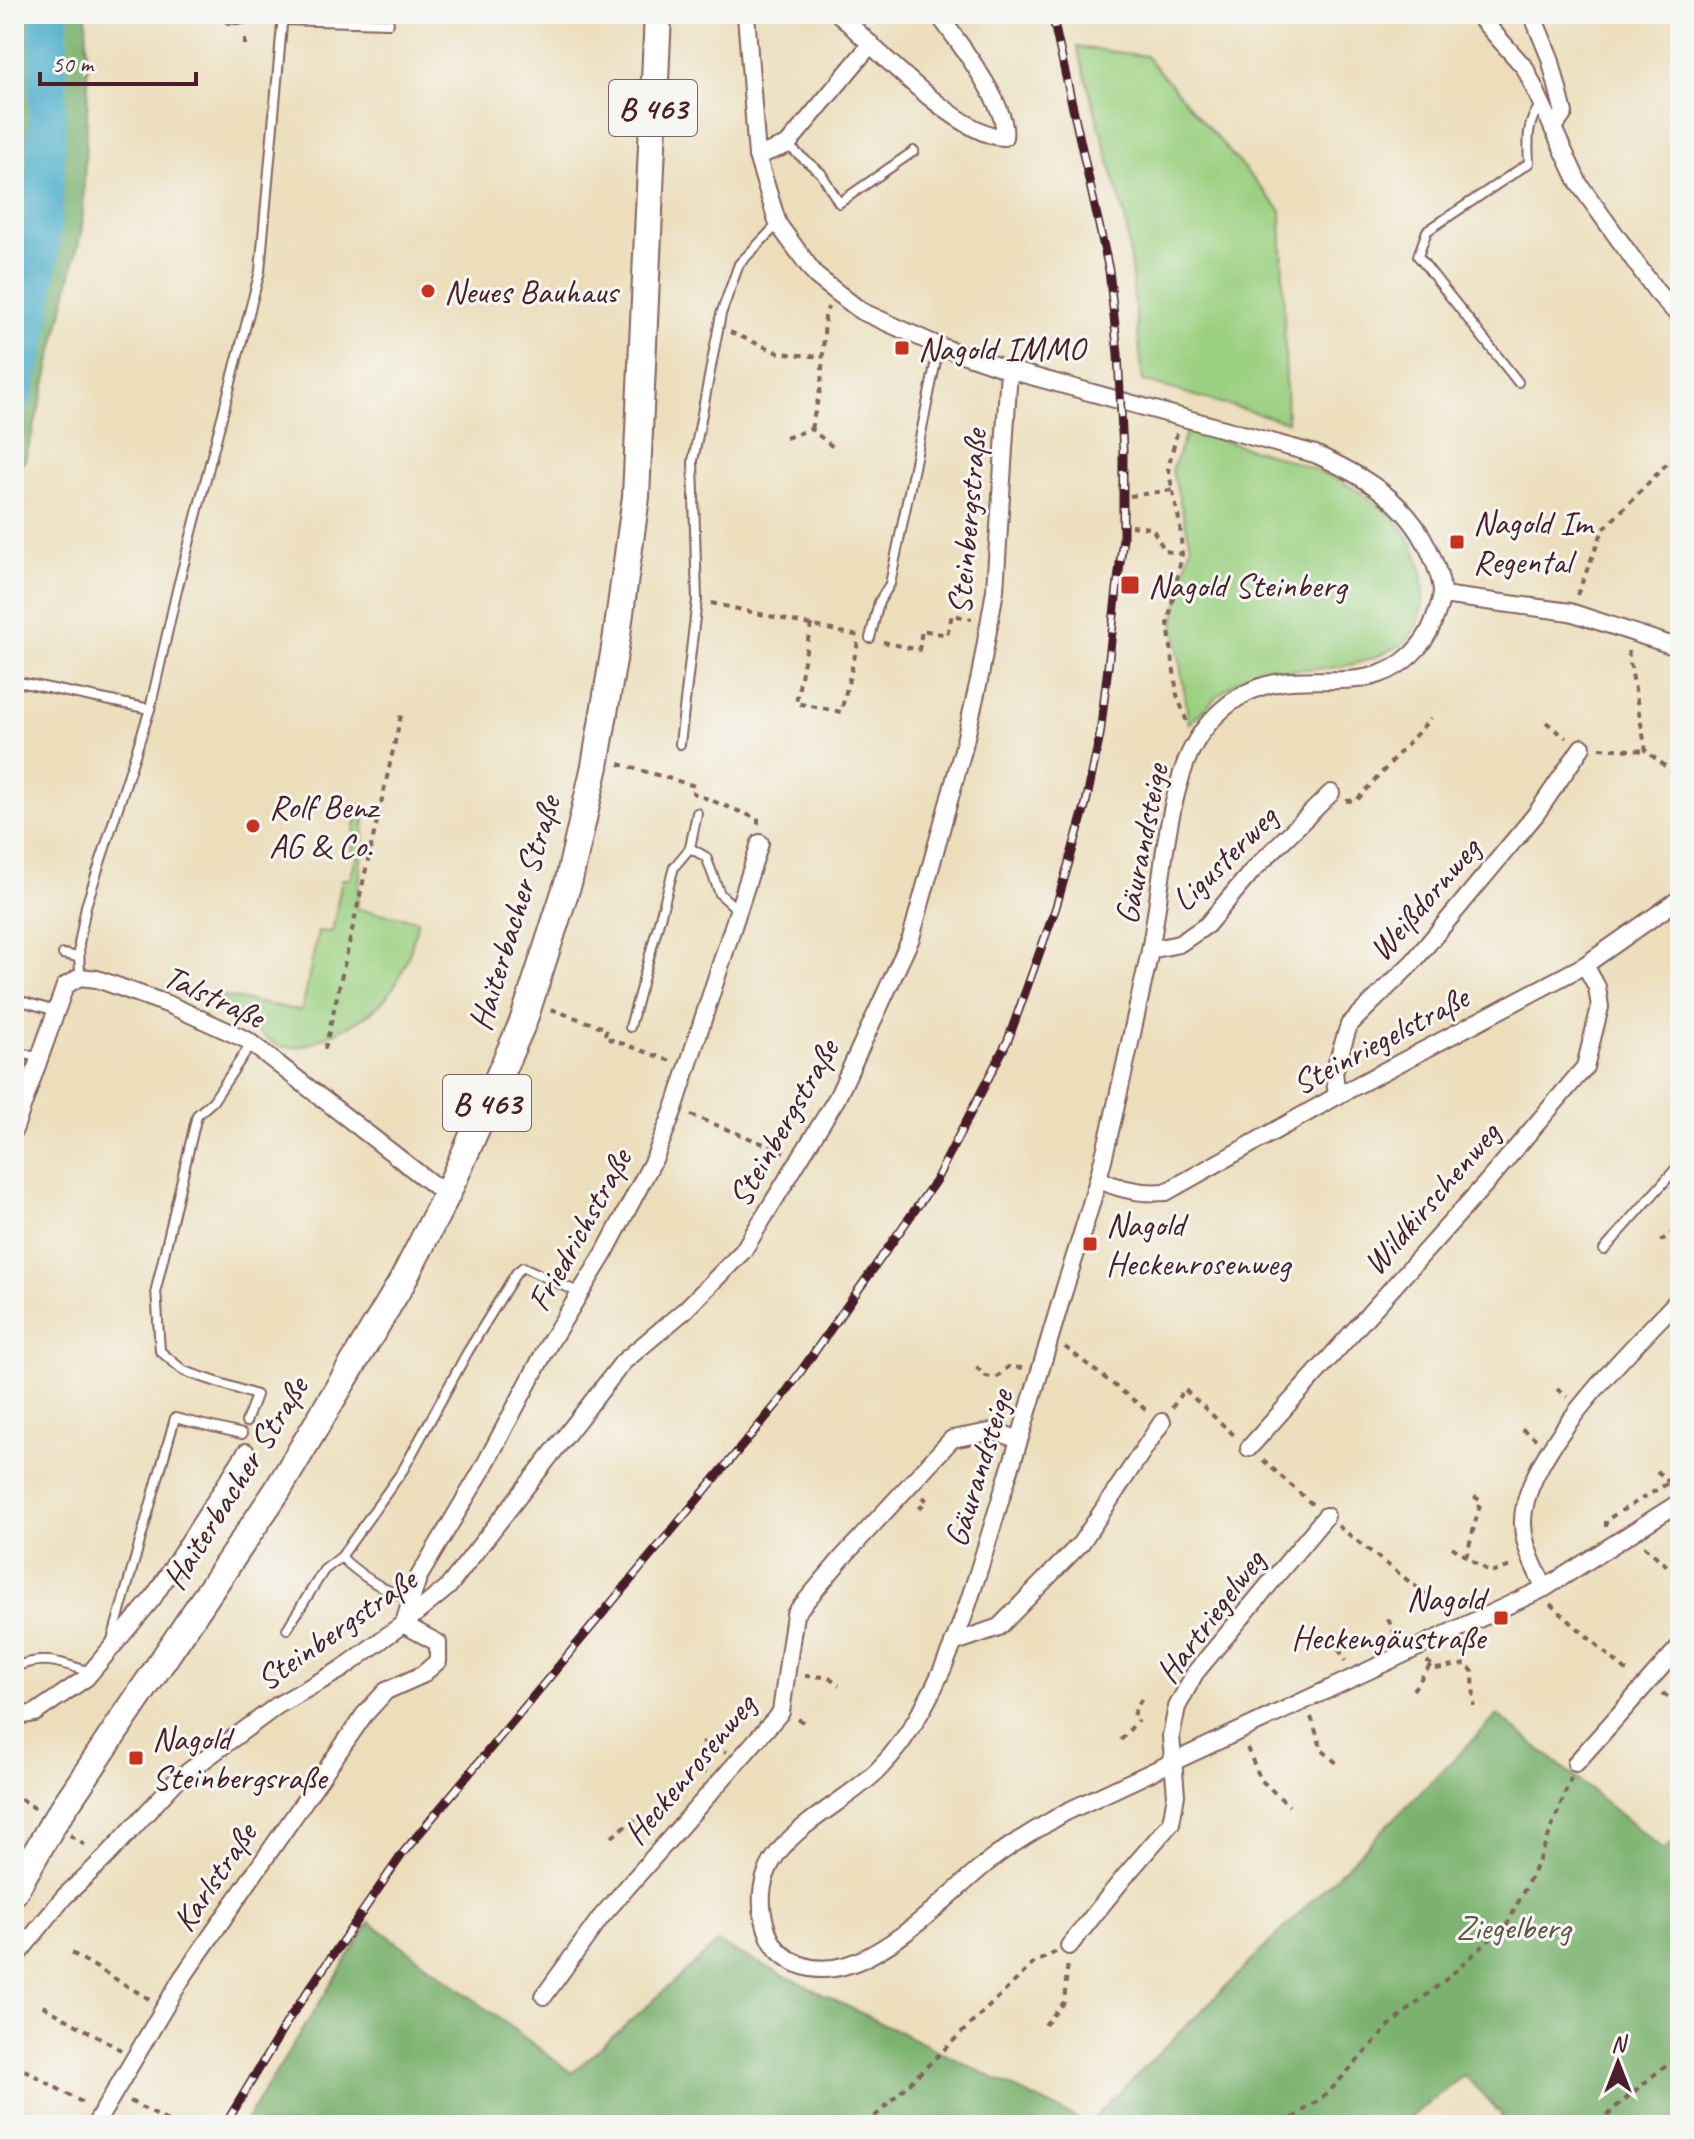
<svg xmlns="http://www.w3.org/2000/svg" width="1694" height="2139" font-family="Caveat,sans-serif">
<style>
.green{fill:#9bd081;stroke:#727856;stroke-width:2}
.forest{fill:#7cb26f;stroke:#63684d;stroke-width:2}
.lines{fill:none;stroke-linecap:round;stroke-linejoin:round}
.river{stroke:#4caecb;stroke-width:38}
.lane-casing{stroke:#83625d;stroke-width:12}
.street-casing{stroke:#83625d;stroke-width:20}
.primary-casing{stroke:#83625d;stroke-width:30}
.path{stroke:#83625d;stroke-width:4;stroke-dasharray:6 6;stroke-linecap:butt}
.lane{stroke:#fff;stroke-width:8}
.street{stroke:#fff;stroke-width:16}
.primary{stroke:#fff;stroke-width:26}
.rail-casing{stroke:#4a1f2b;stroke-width:9}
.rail{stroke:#f6f6f2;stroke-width:6;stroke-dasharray:18;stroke-linecap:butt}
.poi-dot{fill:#c8321e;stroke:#f6f6f2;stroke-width:3}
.labels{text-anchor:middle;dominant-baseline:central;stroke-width:6;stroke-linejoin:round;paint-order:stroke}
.shield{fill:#f6f6f2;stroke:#7e6067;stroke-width:2}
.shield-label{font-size:32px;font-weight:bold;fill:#4a1f2b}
.poi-label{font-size:34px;fill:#4a1f2b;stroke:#f6f6f2;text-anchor:start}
.street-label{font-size:34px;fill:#4a1f2b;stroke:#f6f6f2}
.park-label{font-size:34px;fill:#625445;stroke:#f6f6f2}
</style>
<rect width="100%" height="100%" fill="#f6f6f2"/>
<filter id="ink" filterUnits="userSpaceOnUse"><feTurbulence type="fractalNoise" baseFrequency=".0125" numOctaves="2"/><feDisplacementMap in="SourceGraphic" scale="16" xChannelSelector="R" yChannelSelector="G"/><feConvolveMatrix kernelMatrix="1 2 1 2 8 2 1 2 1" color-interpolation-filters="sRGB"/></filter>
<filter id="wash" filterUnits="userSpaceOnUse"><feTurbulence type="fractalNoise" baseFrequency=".006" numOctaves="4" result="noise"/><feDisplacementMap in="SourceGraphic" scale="32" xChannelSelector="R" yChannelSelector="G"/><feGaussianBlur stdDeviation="1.8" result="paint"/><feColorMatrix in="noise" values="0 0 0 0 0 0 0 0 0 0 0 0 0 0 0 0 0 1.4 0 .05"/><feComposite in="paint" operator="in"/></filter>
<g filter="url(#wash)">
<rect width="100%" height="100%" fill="#ecdebb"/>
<!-- green -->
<g class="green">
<path d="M1077 47 1146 56 1281 211 1287 422 1143 381 1126 221Z"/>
<path d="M1187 431C1266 454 1415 481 1423 581 1425 602 1421 628 1404 643 1400 647 1393 649 1388 651 1371 660 1349 666 1330 668 1301 670 1259 667 1234 683 1218 693 1203 711 1189 724L1174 622 1191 545 1172 470Z"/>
<path d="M359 805H366L357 909 418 920C410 958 398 995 364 1017 352 1026 338 1030 325 1037 309 1045 294 1051 277 1045L220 1007 223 996 302 1011 318 931 332 932 342 879H350L357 854 351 850Z"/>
</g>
<!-- forest -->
<g class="forest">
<path d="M14 14H86L88 92 82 228 44 390 25 460 14 474Z"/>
<path d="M1498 1715 1664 1850 1680 1835V2125H1497L1502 2115 1464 2075 1400 2125H243L370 1922 572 2073 718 1943 1088 2124Z"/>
</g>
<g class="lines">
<!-- river -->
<path class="river" d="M14 393C49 271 47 139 49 14"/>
</g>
</g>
<g filter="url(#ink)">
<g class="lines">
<!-- lane casing -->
<g class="lane-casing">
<g id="lane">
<path d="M229 19H245V14"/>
<path d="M283 20 389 23"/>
<path d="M787 145 821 173 839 203 914 151"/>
<path d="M1518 382 1418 256 1427 231 1529 163C1528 142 1526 122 1541 105"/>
<path d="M870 638 879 602 890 584 939 346"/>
<path d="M14 681 150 709"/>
<path d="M680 744 697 600 693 461 721 314 739 264 778 224"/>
<path d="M697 813 690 848 706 857 720 894 738 910"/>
<path d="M63 954 78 957"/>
<path d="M80 977 79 944 86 906 150 709 177 590 260 271 283 14"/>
<path d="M14 999 56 1011"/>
<path d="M630 1027 674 867 690 848"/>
<path d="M14 1051 39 1058"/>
<path d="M14 1077 32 1081"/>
<path d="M1604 1250 1680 1164"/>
<path d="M246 1422 256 1395 184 1371 160 1351 156 1289 197 1115 213 1101 251 1044"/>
<path d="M341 1557C361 1576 385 1591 411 1600"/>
<path d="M287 1629 324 1570 341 1557 403 1470 467 1353 516 1273 523 1267 580 1293"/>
<path d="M112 1640 175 1418 242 1434"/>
<path d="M14 1667C45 1655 59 1662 90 1672"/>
</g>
</g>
<!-- street casing -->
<g class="street-casing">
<g id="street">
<path d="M746 14 757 156 778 224 816 276 861 311 939 346 1009 370 1315 454C1362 475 1407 501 1429 550 1435 563 1441 577 1442 591 1442 602 1436 613 1433 623 1424 646 1403 666 1380 674 1349 685 1313 677 1282 682 1237 688 1202 721 1186 762 1162 826 1162 898 1147 965 1131 1036 1117 1108 1098 1179 1088 1217 1075 1255 1063 1294 1044 1357 1026 1420 1006 1482 982 1557 962 1639 923 1708 912 1728 895 1753 878 1770 835 1813 750 1840 763 1914 766 1929 770 1943 781 1953 847 2011 943 1896 992 1859 1015 1841 1041 1827 1066 1812L1545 1588 1680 1502"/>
<path d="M839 14C872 45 961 138 1004 137 1010 108 956 39 938 14"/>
<path d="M1477 14 1525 68 1579 184 1656 291 1680 317"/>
<path d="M1532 14 1550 58 1564 113 1553 129"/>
<path d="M757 156 787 145 871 44"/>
<path d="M1442 595 1570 612 1680 648"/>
<path d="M1150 950 1179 944 1207 925 1252 871 1331 793"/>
<path d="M1337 1096 1334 1072 1349 1025 1413 962 1536 814 1582 747"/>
<path d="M14 1130 65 986 80 977 97 979 170 1005 247 1040 436 1187 448 1192"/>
<path d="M1098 1179C1120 1190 1141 1194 1166 1192L1337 1096 1585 965 1675 902H1680"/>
<path d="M1249 1448 1488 1181 1585 1067 1600 1007 1597 987 1585 965"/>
<path d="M1545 1588C1535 1569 1524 1547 1523 1525 1520 1455 1634 1347 1680 1298"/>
<path d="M404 1623 418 1578 481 1472 550 1342 604 1254 655 1157 674 1109 760 843"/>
<path d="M953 1643 999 1627 1081 1543 1162 1422"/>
<path d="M14 1717 35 1713 86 1678 153 1598 246 1452"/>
<path d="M1576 1763 1680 1646"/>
<path d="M1069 1946 1126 1875 1171 1823 1176 1795 1171 1736 1177 1707 1195 1673 1326 1516"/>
<path d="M14 1959 64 1897 105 1858 177 1780 278 1705 342 1669 403 1624 448 1587 623 1362 685 1310 743 1251 837 1098 911 938 963 750 980 676 995 590 1009 370"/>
<path d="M544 1996 601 1917 781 1712 795 1614 842 1558 952 1439 995 1431 1019 1440"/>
<path d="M95 2125 182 1978 364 1715 386 1691 422 1675 438 1661V1643L403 1624"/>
</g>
</g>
<!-- primary casing -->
<g class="primary-casing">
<path id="primary" d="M14 1892 52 1825 277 1491 402 1282 448 1192 523 1022 569 880 595 766 616 642 636 497 658 14"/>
</g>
<!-- path -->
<g class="path">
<path d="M245 45V33"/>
<path d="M730 332 779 353 823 357"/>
<path d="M811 429 821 386 825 317 828 307"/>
<path d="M1177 433 1168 468 1180 525 1182 554 1168 623 1177 695 1187 722"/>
<path d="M786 438 811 429 833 447"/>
<path d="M1130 496 1172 490"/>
<path d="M1131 526 1152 528 1165 551 1182 554"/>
<path d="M1577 595 1603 530 1680 450"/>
<path d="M711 603 859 636"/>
<path d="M811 624 796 703 841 712 858 643"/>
<path d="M883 642 919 650 922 630 947 635 952 615 972 619"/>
<path d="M1628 651 1646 751 1680 778"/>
<path d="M1546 722 1566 738"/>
<path d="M1600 748 1646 751"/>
<path d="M619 764 695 786 693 793 758 819V826"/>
<path d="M1346 801 1357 800 1431 718"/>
<path d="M551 1009 607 1029 604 1037 671 1061"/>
<path d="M325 1049 402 711"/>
<path d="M691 1115 784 1152"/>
<path d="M1660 1241 1680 1229"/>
<path d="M1065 1347 1150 1413"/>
<path d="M976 1367 986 1376 996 1378 1008 1367 1022 1368"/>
<path d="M1557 1389 1567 1397"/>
<path d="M1172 1408 1184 1389 1235 1436"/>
<path d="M1522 1429 1536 1439"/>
<path d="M1263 1460 1313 1505"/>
<path d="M1657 1471 1669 1482"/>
<path d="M919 1509 927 1501 923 1497"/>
<path d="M1338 1526 1451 1614"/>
<path d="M1606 1527V1520L1680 1476"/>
<path d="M1644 1546 1680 1577"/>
<path d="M1452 1547 1491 1573 1514 1565"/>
<path d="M1466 1557 1481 1501 1472 1495"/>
<path d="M1550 1604 1631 1675"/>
<path d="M1388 1619 1397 1639"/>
<path d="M1339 1649 1345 1661"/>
<path d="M1427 1661 1436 1669 1467 1664 1473 1672 1474 1706"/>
<path d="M805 1676 829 1677 839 1685"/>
<path d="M1413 1690 1431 1664"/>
<path d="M1663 1693 1680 1708"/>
<path d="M1133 1715 1143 1696"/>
<path d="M1311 1717 1322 1750 1340 1766"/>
<path d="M798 1719 808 1725"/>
<path d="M1121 1740 1138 1720"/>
<path d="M14 1741 16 1796 36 1809"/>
<path d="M702 1742 726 1752"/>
<path d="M1247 1748 1261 1780 1289 1806"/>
<path d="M693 1761 705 1774"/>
<path d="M70 1835 89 1848"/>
<path d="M612 1837 633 1820 651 1833"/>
<path d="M72 1953 149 1999"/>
<path d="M43 2006 121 2050"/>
<path d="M1045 2025 1064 2002 1068 1961"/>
<path d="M14 2064 85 2104"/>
<path d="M130 2101 175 2125"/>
<path d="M866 2125 1034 1963 1056 1952"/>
<path d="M1283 2125 1327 2094 1389 2026 1450 1976 1508 1923 1540 1858 1571 1778"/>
<path d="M1599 2125 1617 2106 1680 2053"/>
</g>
<!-- lane -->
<use href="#lane" class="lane"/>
<!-- street -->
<use href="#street" class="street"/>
<!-- primary -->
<use href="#primary" class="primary"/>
<!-- rail casing -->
<g class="rail-casing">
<path id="rail" d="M225 2125 290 2017 403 1853 782 1398 936 1180 1008 1040 1056 907 1086 803 1100 735 1123 538V451L1118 354 1109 270 1052 14"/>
</g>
<!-- rail -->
<use href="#rail" class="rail"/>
</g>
</g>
<!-- markers -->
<g class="poi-dot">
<circle cx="428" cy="291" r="8"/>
<rect x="894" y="340" width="16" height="16" rx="4"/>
<rect x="1449" y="534" width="16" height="16" rx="4"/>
<rect x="1120" y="575" width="20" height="20" rx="4"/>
<circle cx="253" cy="826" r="8"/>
<rect x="1082" y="1236" width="16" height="16" rx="4"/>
<rect x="1493" y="1610" width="16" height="16" rx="4"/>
<rect x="128" y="1750" width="16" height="16" rx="4"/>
</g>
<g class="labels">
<!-- shield labels -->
<g class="shield">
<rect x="609" y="80" width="88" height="56" rx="6"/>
<rect x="443" y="1075" width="88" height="56" rx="6"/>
</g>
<g class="shield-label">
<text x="653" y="108">B 463</text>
<text x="487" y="1103">B 463</text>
</g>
<!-- poi labels -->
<g class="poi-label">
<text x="444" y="291">Neues Bauhaus</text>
<text x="918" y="348">Nagold IMMO</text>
<text x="1473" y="522">Nagold Im<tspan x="1473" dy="39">Regental</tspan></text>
<text x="1148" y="585">Nagold Steinberg</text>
<text x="269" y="806">Rolf Benz<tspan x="269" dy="39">AG &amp; Co.</tspan></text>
<text x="1106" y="1224">Nagold<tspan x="1106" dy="39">Heckenrosenweg</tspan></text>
<text x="1485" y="1598" text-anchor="end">Nagold<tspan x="1485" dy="39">Heckengäustraße</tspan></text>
<text x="152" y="1738">Nagold<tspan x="152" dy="39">Steinbergsraße</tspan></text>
</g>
<!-- street labels -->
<g class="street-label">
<text transform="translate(967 522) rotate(-85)">Steinbergstraße</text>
<text transform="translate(1141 844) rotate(-79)">Gäurandsteige</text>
<text transform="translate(1224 858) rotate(-45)">Ligusterweg</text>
<text transform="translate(1424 899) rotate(-49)">Weißdornweg</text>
<text transform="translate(514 913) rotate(-73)">Haiterbacher Straße</text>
<text transform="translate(214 996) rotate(25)">Talstraße</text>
<text transform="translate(1380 1040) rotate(-28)">Steinriegelstraße</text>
<text transform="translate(783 1123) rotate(-60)">Steinbergstraße</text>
<text transform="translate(1431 1198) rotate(-49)">Wildkirschenweg</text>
<text transform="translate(579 1230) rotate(-61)">Friedrichstraße</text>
<text transform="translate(978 1468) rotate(-73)">Gäurandsteige</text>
<text transform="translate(235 1483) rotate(-58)">Haiterbacher Straße</text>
<text transform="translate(1210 1616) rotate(-53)">Hartriegelweg</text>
<text transform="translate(336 1629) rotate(-35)">Steinbergstraße</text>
<text transform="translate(689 1769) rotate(-50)">Heckenrosenweg</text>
<text transform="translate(214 1877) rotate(-56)">Karlstraße</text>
</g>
<!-- park labels -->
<g class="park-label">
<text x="1513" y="1927">Ziegelberg</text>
</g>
</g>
<!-- margin -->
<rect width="1694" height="2139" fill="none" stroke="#f6f6f2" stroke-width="48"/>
<!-- north arrow -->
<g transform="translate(1618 2063)" stroke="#f6f6f2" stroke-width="6" paint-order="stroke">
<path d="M0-6L14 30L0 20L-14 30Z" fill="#4a1f2b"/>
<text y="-12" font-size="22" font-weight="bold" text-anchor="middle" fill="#4a1f2b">N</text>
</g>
<!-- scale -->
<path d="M40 72v12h156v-12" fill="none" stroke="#4a1f2b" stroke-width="4"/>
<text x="52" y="72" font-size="24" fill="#4a1f2b" stroke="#f6f6f2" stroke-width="6" paint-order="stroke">50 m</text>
</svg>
